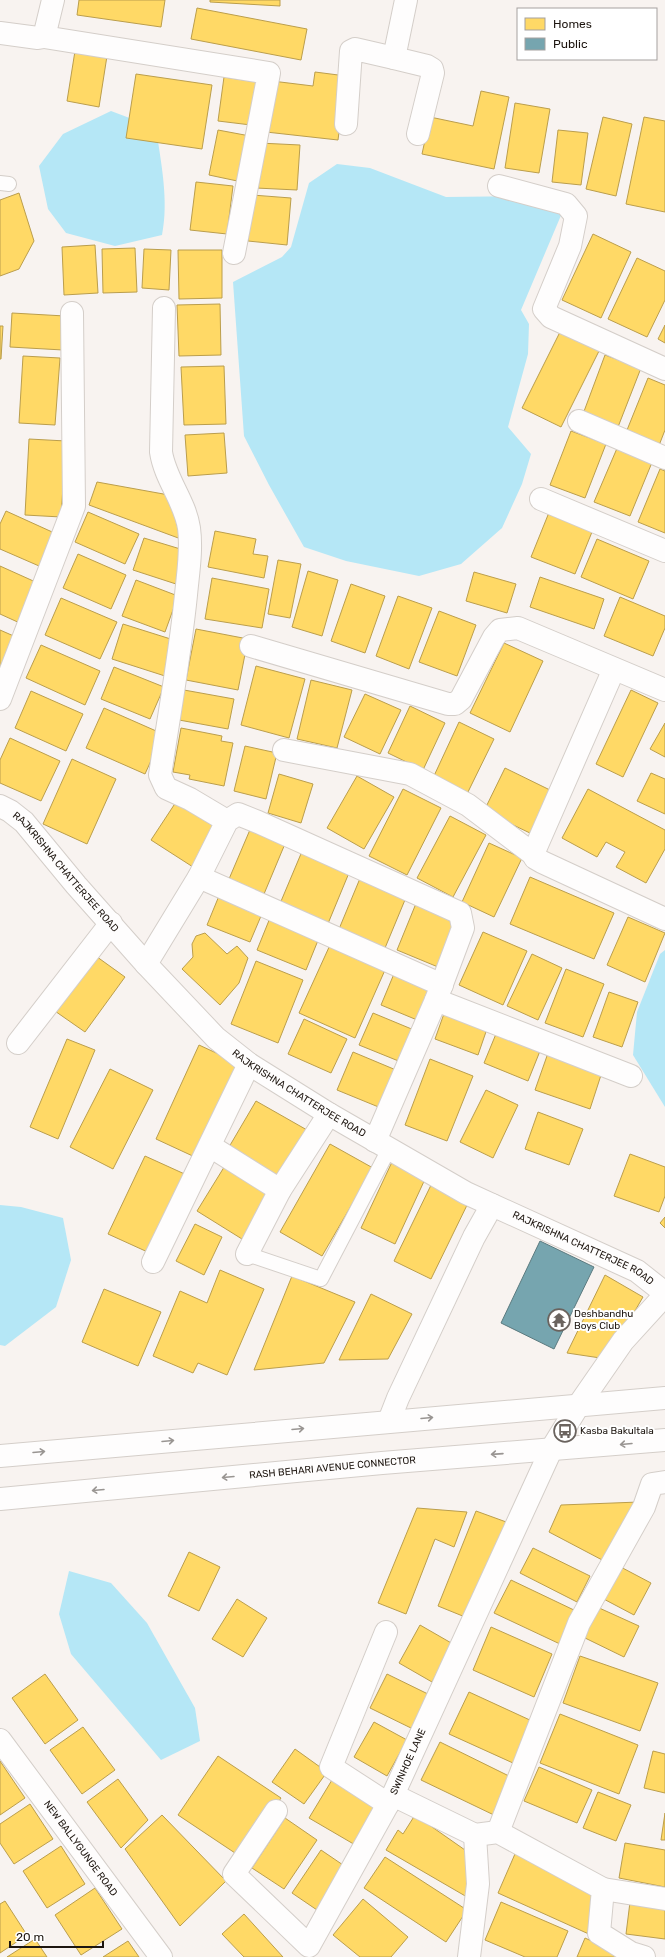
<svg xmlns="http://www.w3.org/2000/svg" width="665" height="1957" font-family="Rubik,sans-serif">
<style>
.water{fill:#b5e7f6}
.homes{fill:#ffd966;stroke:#bb9e4c}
.public{fill:#76a5af;stroke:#5b7a7f}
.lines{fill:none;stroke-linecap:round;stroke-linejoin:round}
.service-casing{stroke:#d4cec9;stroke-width:16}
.minor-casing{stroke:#d4cec9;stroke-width:24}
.primary-casing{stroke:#d4cec9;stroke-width:24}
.service{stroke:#fefdfd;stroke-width:14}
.minor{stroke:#fefdfd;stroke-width:22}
.primary{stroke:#fefdfd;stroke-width:22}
.oneway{stroke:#999592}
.labels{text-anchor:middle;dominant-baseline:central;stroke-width:4;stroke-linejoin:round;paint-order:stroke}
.street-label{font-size:10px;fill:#1d150f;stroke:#fff}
.poi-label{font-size:10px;fill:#1d150f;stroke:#fff;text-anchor:start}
</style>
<rect width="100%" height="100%" fill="#f8f3f0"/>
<!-- water -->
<g class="water">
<path d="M111 111 156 128C161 163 169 200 162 235L115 246 66 233 48 209 39 166 63 134Z"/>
<path d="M337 164 370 168 446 197 529 196 562 213 521 310 529 324 528 354 508 427 531 454 522 484 502 528 461 564 419 576 346 561 304 547 269 485 244 436 233 282 282 257 291 247 309 183Z"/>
<path d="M665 950V1107L633 1055 637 1012 660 954Z"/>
<path d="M0 1205 21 1207 63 1218 71 1260 56 1307 5 1346 0 1345Z"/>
<path d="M69 1571 111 1583 147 1623 195 1708 200 1741 161 1760 71 1654 59 1614Z"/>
</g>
<!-- homes -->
<g class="homes">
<path d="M79 0H165L161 27 77 15Z"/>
<path d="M210 0H280V6L210 2Z"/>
<path d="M197 8 307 29 301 60 191 39Z"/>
<path d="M75 51 107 56 99 107 67 101Z"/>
<path d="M315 72 346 76 338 140 266 132 272 81 313 86Z"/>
<path d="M136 74 212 85 202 149 126 138Z"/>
<path d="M224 77 257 82 251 125 218 121Z"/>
<path d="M481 91 509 97 494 169 422 154 430 117 473 126Z"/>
<path d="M515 103 550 109 539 173 505 168Z"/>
<path d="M603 117 632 124 616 196 586 189Z"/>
<path d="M644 117 665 121V212L626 204Z"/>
<path d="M218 130 250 136 242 182 209 175Z"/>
<path d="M558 130 588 133 581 185 552 182Z"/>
<path d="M259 143 300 145 297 190 256 188Z"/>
<path d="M196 182 233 186 227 234 190 230Z"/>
<path d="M19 193 34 241 19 269 0 276V200Z"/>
<path d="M252 195 291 198 287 245 248 241Z"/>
<path d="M593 234 631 252 601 318 562 300Z"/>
<path d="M95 245 98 293 64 295 62 247Z"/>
<path d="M135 248 137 292 103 293 102 249Z"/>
<path d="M144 249 171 250 169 290 142 288Z"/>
<path d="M178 250H222V298L179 299Z"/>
<path d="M637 258 665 271V300L647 337 608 319Z"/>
<path d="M220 304 221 355 179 356 177 305Z"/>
<path d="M12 313 65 316 63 350 10 347Z"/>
<path d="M665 325V343L658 339Z"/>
<path d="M0 326H3L1 359H0Z"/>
<path d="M561 330 600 349 561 427 522 408Z"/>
<path d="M605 355 641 368 618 427 583 414Z"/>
<path d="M23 356 60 358 55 425 19 423Z"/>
<path d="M224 366 226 424 184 425 181 367Z"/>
<path d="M648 378 665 385V430L658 448 625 435Z"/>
<path d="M571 431 606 444 585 498 550 485Z"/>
<path d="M224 433 227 473 188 476 185 435Z"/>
<path d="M29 439 66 441 61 517 25 515Z"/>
<path d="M618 446 653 460 630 516 594 502Z"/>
<path d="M660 469 665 471V533L638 522Z"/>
<path d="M97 482 169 495 181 539 89 505Z"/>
<path d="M550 510 594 527 575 574 531 557Z"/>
<path d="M6 511 61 536 46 569 0 549V524Z"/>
<path d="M88 512 139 534 125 564 75 542Z"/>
<path d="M215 531 256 539 253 554 268 556 264 578 208 567Z"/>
<path d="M144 538 187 551 176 584 133 570Z"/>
<path d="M597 539 649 561 633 599 581 577Z"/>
<path d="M78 554 126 575 111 609 63 588Z"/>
<path d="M278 560 301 564 290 618 268 614Z"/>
<path d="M0 566 40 584 22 624 0 614Z"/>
<path d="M308 571 338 580 322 636 292 627Z"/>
<path d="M474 572 516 584 507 613 466 601Z"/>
<path d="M540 577 604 599 594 629 530 607Z"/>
<path d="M212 578 269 589 262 628 205 619Z"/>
<path d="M136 580 178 596 165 632 122 616Z"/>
<path d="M351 584 385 596 365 653 331 641Z"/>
<path d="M398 596 432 608 409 669 376 656Z"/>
<path d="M620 597 665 616V628L653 656 604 636Z"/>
<path d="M61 598 117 622 100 659 45 635Z"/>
<path d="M439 611 476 625 457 676 419 662Z"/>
<path d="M123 624 177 641 165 676 112 659Z"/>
<path d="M196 629 248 639 238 690 186 680Z"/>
<path d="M0 630 16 637 1 668H0Z"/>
<path d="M504 643 543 661 510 732 470 713Z"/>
<path d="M41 645 100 671 85 705 26 678Z"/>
<path d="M256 666 305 679 289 738 241 725Z"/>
<path d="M114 667 164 687 150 719 101 699Z"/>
<path d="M311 680 352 690 337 748 297 739Z"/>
<path d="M184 690 234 699 228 729 179 720Z"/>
<path d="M631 690 658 703 623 777 596 764Z"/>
<path d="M31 691 83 714 66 751 15 728Z"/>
<path d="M365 694 401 710 380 754 344 737Z"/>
<path d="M410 706 445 723 423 770 388 753Z"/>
<path d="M104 708 163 734 145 774 86 748Z"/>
<path d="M459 722 494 739 467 794 433 778Z"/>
<path d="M665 723V757L650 749Z"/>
<path d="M181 728 222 736 221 741 233 743 224 786 189 779 190 775 173 772Z"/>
<path d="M10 738 60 761 41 801 0 783V760Z"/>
<path d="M245 746 277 753 266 799 234 791Z"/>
<path d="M72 759 116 779 87 844 43 824Z"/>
<path d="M505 768 552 791 532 834 484 811Z"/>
<path d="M651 773 665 779V814L637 801Z"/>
<path d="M279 774 313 784 301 823 268 813Z"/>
<path d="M357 776 394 797 364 849 327 828Z"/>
<path d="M403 789 441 808 407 875 369 856Z"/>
<path d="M588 789 665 830V849L646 883 616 867 625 852 606 842 597 857 562 838Z"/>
<path d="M176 802 218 829 193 867 151 840Z"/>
<path d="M450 816 486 835 453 897 417 878Z"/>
<path d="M252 825 287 839 264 894 229 879Z"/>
<path d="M489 843 522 858 494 917 462 902Z"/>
<path d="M303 849 351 868 327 926 279 906Z"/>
<path d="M361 876 407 895 385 948 339 929Z"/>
<path d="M530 877 614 913 594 959 510 924Z"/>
<path d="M221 891 264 909 250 942 207 925Z"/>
<path d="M417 901 458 918 438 967 397 950Z"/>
<path d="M272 913 321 933 306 970 257 950Z"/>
<path d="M628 917 665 933 645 982 607 965Z"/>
<path d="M483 932 527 951 503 1005 459 985Z"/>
<path d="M205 933 227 954 237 946 248 958 239 983 220 1005 182 969 193 957 192 944 196 936Z"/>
<path d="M330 945 385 970 355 1038 299 1013Z"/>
<path d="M93 954 125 977 85 1032 52 1009Z"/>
<path d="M532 954 562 968 538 1020 507 1006Z"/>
<path d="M256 961 303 980 278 1043 231 1024Z"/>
<path d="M396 969 436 986 422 1022 381 1005Z"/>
<path d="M566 969 604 984 583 1037 545 1023Z"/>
<path d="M609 992 638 1002 622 1047 593 1037Z"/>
<path d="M446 1008 489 1023 478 1055 435 1039Z"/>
<path d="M373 1013 414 1030 401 1062 359 1045Z"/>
<path d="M304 1019 347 1039 331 1073 288 1054Z"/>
<path d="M498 1029 542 1046 528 1081 484 1063Z"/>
<path d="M67 1039 95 1050 58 1139 30 1127Z"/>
<path d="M199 1045 240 1064 197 1158 156 1139Z"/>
<path d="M353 1052 396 1070 381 1108 337 1090Z"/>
<path d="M548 1053 602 1072 590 1109 535 1090Z"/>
<path d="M430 1059 473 1076 447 1141 405 1125Z"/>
<path d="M110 1069 153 1090 113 1169 70 1147Z"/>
<path d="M486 1090 518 1105 493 1158 460 1142Z"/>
<path d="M256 1101 307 1130 279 1176 229 1147Z"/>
<path d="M538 1112 583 1129 569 1165 525 1149Z"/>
<path d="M330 1144 373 1168 322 1256 280 1232Z"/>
<path d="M630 1154 665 1167V1196L659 1212 614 1196Z"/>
<path d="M145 1156 189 1176 152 1254 108 1234Z"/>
<path d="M392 1162 426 1177 395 1244 361 1228Z"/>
<path d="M226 1164 272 1191 242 1239 197 1211Z"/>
<path d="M433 1181 470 1199 431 1279 394 1261Z"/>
<path d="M665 1217V1228L660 1223Z"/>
<path d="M195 1224 222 1237 204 1275 176 1261Z"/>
<path d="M220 1270 264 1289 227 1375 198 1363 193 1373 153 1356 180 1291 207 1303Z"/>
<path d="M605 1275 643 1297 607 1359 567 1353Z"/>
<path d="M292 1276 355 1302 324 1363 254 1370Z"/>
<path d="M104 1289 161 1312 138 1366 82 1342Z"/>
<path d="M371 1294 412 1314 388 1359 339 1360Z"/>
<path d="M639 1502 606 1562 549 1532 561 1505Z"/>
<path d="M417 1508 467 1512 454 1547 435 1539 406 1614 378 1603Z"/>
<path d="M476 1511 509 1523 470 1619 438 1606Z"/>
<path d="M533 1548 590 1576 577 1602 520 1573Z"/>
<path d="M189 1552 220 1567 199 1611 168 1596Z"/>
<path d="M615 1564 651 1583 634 1615 598 1596Z"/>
<path d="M511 1580 576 1611 560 1644 494 1613Z"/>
<path d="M237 1599 267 1618 243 1657 212 1639Z"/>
<path d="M597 1607 639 1626 624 1657 583 1637Z"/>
<path d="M420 1625 453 1644 432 1682 399 1663Z"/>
<path d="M491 1627 552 1654 534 1697 473 1670Z"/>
<path d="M580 1656 658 1683 640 1731 563 1703Z"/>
<path d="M45 1674 78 1720 45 1744 12 1698Z"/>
<path d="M387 1674 430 1695 413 1729 370 1708Z"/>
<path d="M469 1692 532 1721 513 1763 449 1734Z"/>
<path d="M560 1714 638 1745 619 1794 540 1763Z"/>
<path d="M374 1722 407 1740 387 1776 354 1757Z"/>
<path d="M83 1727 115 1770 82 1794 50 1750Z"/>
<path d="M440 1742 515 1779 496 1816 421 1780Z"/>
<path d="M295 1749 327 1772 304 1804 272 1782Z"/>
<path d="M653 1751 665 1754V1793L644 1788Z"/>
<path d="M218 1756 281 1798 241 1857 178 1815Z"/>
<path d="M0 1761 25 1798 0 1815Z"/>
<path d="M539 1767 592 1790 577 1823 524 1801Z"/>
<path d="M335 1775 383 1803 357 1846 309 1818Z"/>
<path d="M118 1779 148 1820 121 1848 87 1802Z"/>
<path d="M598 1792 631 1805 616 1841 583 1828Z"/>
<path d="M30 1804 53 1839 14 1864 0 1843V1824Z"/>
<path d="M665 1813V1840H661Z"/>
<path d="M162 1815 226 1881 180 1926 125 1849Z"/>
<path d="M415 1815 475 1857 467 1897 386 1850 398 1830 403 1834Z"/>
<path d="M285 1818 317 1840 284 1889 252 1868Z"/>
<path d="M625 1843 665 1850V1887L619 1878Z"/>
<path d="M61 1846 85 1884 47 1908 23 1871Z"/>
<path d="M518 1847 599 1892 591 1935 498 1893Z"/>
<path d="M321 1850 346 1867 317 1910 292 1893Z"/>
<path d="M385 1857 467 1910 446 1942 364 1888Z"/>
<path d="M95 1888 122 1929 81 1955 55 1915Z"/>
<path d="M363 1899 408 1937 391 1957H360L333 1935Z"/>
<path d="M5 1901 27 1935 0 1953V1904Z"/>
<path d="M501 1902 568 1931 557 1957H525L485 1940Z"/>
<path d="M630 1902 665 1906V1939L626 1934Z"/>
<path d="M244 1914 283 1957H244L222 1934Z"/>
<path d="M585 1938 620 1954 619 1957H577Z"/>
<path d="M35 1939 47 1957H7Z"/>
<path d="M128 1941 139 1957H103Z"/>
</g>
<!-- public -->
<path class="public" d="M540 1241 594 1267 554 1349 501 1323Z"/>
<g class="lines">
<!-- service casing -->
<g class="service-casing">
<g id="service">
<path d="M0 183 9 184"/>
<path d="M247 1254 321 1279 389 1149"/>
</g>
</g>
<!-- minor casing -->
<g class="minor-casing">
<g id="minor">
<path d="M406 0 394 58 427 66 432 69 433 73 418 134"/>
<path d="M0 33 38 38 44 37 53 0"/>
<path d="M44 37 269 73 234 253"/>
<path d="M346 124 351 51 355 49 394 58"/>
<path d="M499 186 566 204 576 216 570 246 544 309 551 317 665 369"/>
<path d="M164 308 161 452C165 479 185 501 189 528 192 550 188 573 186 595 180 655 169 715 160 775L166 788 190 799 227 821"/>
<path d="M579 421 665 458"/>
<path d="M541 499 665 551"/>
<path d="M251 646 448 704H455L461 699 494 637 500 630 518 628 665 690"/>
<path d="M614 669 533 854 535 858 542 862 665 919"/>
<path d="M0 699 74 506 72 313"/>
<path d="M284 750 410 774 468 805 533 854"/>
<path id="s1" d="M0 806 10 811 24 822 76 885 146 964 216 1038 249 1064 329 1114 466 1193 637 1271 665 1293"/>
<path d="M199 877 442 985"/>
<path d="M146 964 199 877 227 821 238 814 258 822 460 913 463 928 436 1000 375 1141"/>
<path d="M436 1000 631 1076"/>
<path d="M18 1043 111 923"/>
<path d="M210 1146 280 1190"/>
<path d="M247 1254 280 1190 329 1114"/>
<path d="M153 1262 249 1064"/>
<path d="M389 1421 398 1398 474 1237 492 1205"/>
<path d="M386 1632 331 1767 388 1804"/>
<path id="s2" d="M0 1740 161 1957"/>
<path d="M276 1811 234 1874 309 1946 393 1795"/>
<path d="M498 1832 579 1623 644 1507 652 1484 665 1482"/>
<path d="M603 1889 665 1899"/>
<path d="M469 1957 478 1884 475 1835"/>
<path id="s3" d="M644 1957 631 1953 599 1933 603 1889 498 1832 475 1835 393 1795 551 1450 578 1406 623 1341 665 1295"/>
</g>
</g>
<!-- primary casing -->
<g class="primary-casing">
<g id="primary">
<path d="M0 1456 665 1398"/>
<path id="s4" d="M0 1499 382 1463 665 1440"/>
</g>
</g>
<!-- service -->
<use href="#service" class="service"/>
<!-- minor -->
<use href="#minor" class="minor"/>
<!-- primary -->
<use href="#primary" class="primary"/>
</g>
<!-- one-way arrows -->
<defs><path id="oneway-shaft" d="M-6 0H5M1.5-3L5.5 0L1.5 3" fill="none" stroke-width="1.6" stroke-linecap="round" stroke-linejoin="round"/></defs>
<g class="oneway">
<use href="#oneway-shaft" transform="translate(427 1418) rotate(-5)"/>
<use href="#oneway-shaft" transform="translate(298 1429) rotate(-5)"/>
<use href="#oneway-shaft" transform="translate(168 1441) rotate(-5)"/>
<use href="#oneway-shaft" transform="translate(626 1444) rotate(175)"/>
<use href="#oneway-shaft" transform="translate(39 1452) rotate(-5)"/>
<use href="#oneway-shaft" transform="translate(497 1454) rotate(176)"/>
<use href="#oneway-shaft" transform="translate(228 1477) rotate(175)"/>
<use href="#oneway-shaft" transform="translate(98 1490) rotate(175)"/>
</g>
<!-- icons -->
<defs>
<g id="temple-ring" transform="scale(1.15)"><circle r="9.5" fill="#fff" stroke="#6a635e" stroke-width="1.5"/><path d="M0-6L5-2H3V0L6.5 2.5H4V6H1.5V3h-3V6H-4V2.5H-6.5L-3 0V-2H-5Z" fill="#6a635e"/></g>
<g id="bus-ring" transform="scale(1.15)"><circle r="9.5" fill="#fff" stroke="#6a635e" stroke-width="1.5"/><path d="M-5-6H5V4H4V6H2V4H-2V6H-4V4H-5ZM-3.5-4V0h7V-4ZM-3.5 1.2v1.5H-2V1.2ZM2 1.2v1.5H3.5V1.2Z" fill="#6a635e"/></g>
</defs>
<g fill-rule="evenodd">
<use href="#temple-ring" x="559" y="1320"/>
<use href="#bus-ring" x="565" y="1431"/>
</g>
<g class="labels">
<!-- street labels -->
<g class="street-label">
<text stroke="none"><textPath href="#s1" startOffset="94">RAJKRISHNA CHATTERJEE ROAD</textPath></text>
<text stroke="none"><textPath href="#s1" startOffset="418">RAJKRISHNA CHATTERJEE ROAD</textPath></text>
<text stroke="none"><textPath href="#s1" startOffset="742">RAJKRISHNA CHATTERJEE ROAD</textPath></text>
<text stroke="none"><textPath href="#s4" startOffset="334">RASH BEHARI AVENUE CONNECTOR</textPath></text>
<text stroke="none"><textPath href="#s3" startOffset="366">SWINHOE LANE</textPath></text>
<text stroke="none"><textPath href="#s2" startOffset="135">NEW BALLYGUNGE ROAD</textPath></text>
</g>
<!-- poi labels -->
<g class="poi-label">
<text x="574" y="1314">Deshbandhu<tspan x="574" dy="12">Boys Club</tspan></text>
<text x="580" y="1431">Kasba Bakultala</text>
</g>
</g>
<!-- legend -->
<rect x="517" y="8" width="140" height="52" fill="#ffffff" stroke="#a5a19f"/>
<rect x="525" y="18" width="20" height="12" fill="#ffd966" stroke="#a5a19f"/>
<text x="553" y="28" font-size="12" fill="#1d150f">Homes</text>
<rect x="525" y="38" width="20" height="12" fill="#76a5af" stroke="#a5a19f"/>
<text x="553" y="48" font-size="12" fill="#1d150f">Public</text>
<!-- scale -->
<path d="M10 1941v6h93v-6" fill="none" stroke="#1d150f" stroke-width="2"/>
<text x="16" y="1941" font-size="12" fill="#1d150f" stroke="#ffffff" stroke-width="3" paint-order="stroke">20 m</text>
</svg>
